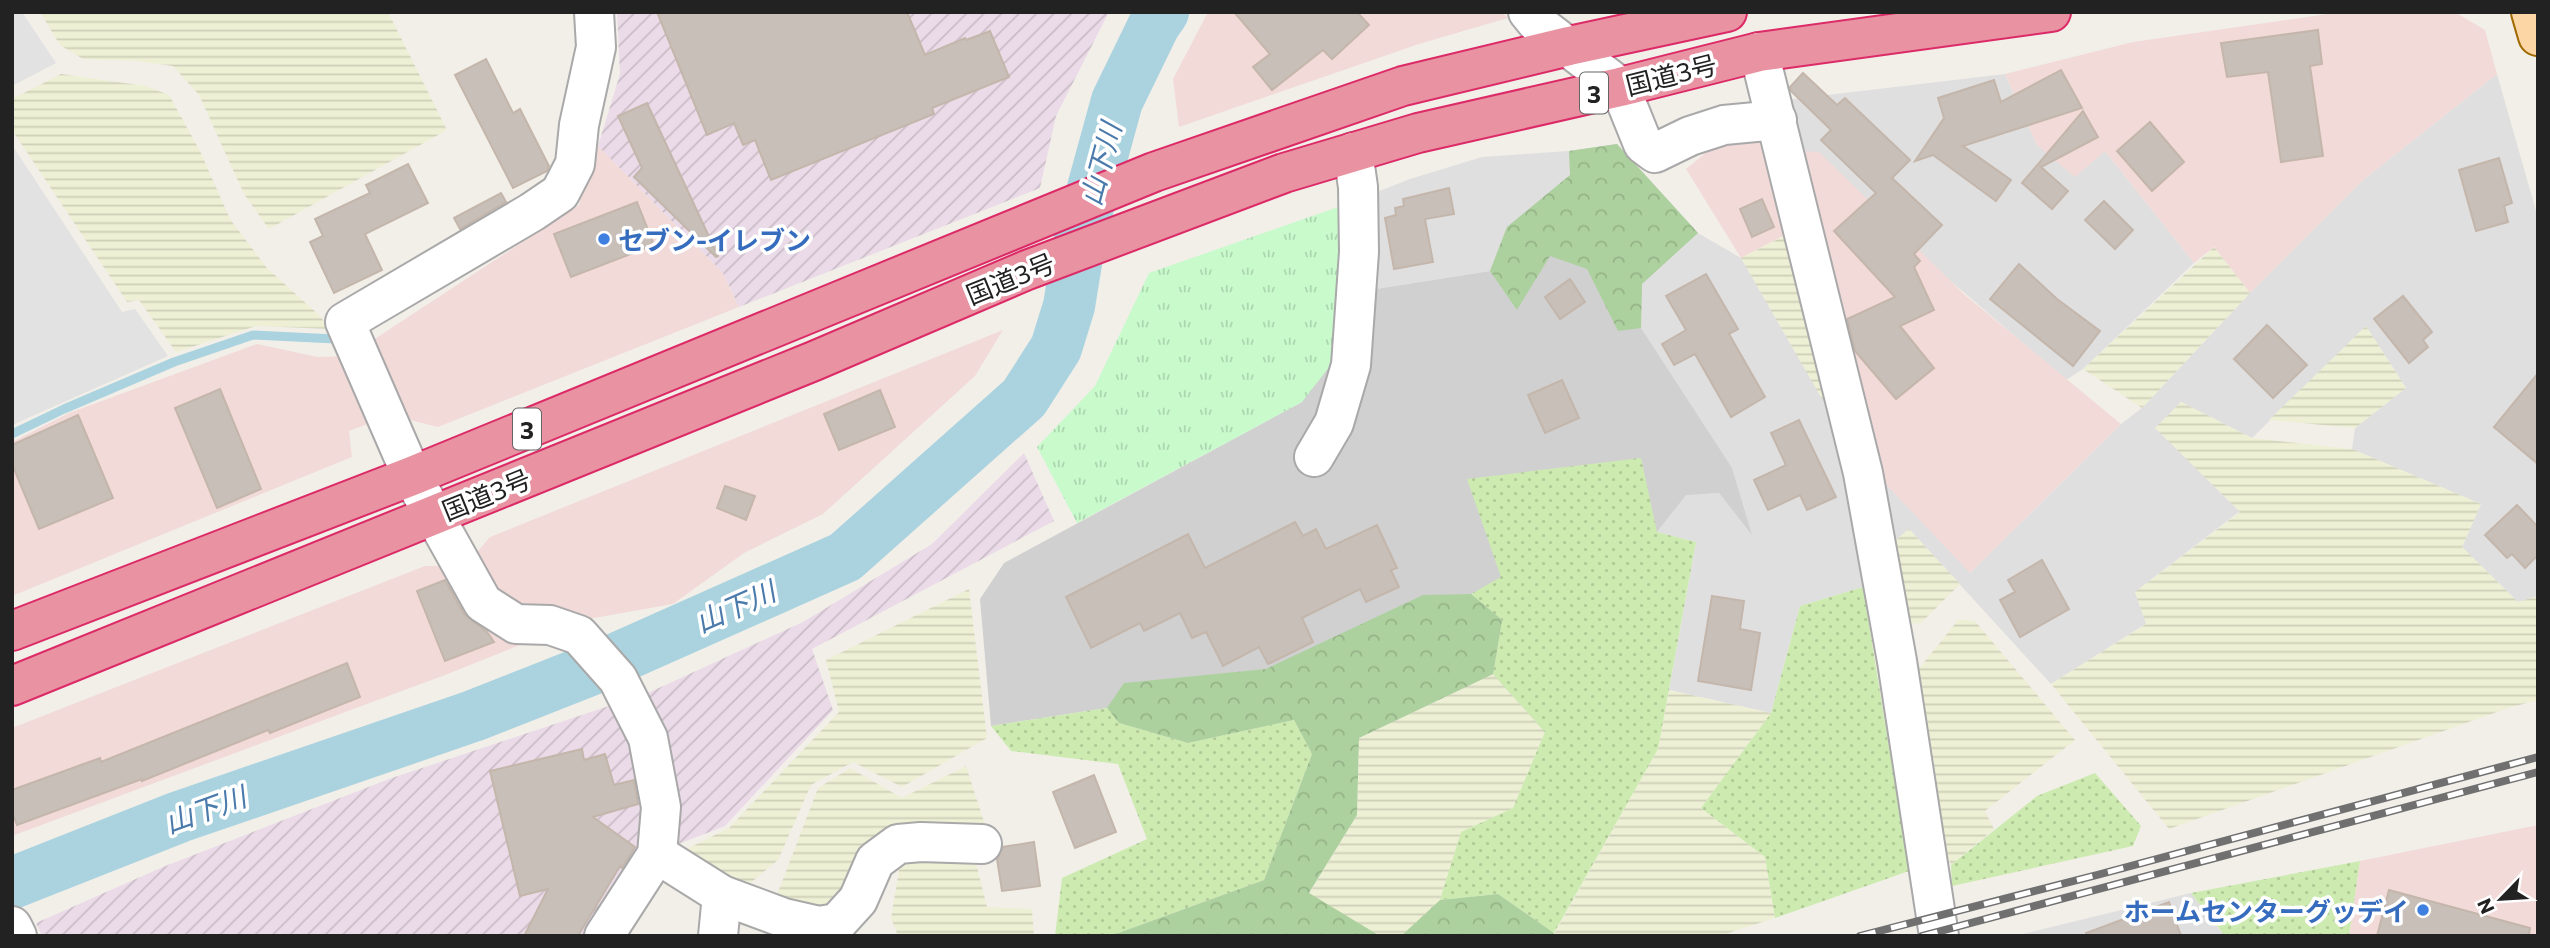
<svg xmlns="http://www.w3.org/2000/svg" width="2550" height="948" font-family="Commissioner,'Noto Sans JP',sans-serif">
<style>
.residential{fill:#e0dfdf}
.commercial{fill:#f2dad9}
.industrial{fill:url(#industrial-furrows)}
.religious{fill:#d0d0d0}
.farmland{fill:url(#farmland-rules)}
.grass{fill:url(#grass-dots)}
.forest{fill:url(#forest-crowns)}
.park{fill:url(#park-tufts)}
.parking{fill:#e2e2e2}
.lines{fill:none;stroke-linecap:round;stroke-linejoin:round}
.stream{stroke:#aad3df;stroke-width:9}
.river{stroke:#aad3df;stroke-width:52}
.building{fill:#c7bfb8;stroke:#c4b6ab;stroke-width:2}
.minor-casing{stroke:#a9a9a9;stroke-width:42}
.major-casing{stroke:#a06b00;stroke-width:42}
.highway-casing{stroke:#dc2a67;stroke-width:42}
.minor{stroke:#fff;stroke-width:38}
.major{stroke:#fcd6a4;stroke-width:38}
.highway{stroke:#e892a2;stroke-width:38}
.rail-casing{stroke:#707070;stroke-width:8}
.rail{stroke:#fff;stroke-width:5;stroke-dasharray:16;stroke-linecap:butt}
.shop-dot{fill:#3f7fe0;stroke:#fff;stroke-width:2.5}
.labels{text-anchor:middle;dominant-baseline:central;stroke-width:7;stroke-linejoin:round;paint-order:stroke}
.shield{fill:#fff;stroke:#646464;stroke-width:2}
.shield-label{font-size:24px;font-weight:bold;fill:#222}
.street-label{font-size:26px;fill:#222;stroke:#fff}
.shop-label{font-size:26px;font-weight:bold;fill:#366cbe;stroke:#fff;text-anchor:start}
.water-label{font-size:28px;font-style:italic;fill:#4a7aab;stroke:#fff}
</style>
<defs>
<pattern id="industrial-furrows" width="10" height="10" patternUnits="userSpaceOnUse" patternTransform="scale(1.75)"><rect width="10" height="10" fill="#ebdbe8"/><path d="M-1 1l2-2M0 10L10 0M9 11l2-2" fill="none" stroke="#c9bcc7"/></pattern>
<pattern id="farmland-rules" width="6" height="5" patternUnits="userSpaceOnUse" patternTransform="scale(1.75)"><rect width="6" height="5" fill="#eef0d5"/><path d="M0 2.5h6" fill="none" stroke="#ccceb7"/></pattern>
<pattern id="grass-dots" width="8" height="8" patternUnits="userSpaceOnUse" patternTransform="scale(1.75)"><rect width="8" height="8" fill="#cdebb0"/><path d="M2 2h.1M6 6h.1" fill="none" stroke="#b0c997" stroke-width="1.8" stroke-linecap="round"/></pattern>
<pattern id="forest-crowns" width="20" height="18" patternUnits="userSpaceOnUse" patternTransform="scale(1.75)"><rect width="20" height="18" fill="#add19e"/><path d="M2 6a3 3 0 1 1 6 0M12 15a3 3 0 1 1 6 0" fill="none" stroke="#95b388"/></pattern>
<pattern id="park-tufts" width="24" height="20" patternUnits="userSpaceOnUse" patternTransform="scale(1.75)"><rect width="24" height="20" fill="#c8facc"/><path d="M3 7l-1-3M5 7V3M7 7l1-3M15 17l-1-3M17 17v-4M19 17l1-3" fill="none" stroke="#acd6af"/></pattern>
</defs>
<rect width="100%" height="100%" fill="#f2efe9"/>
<!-- residential -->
<g class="residential">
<path d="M2005 74 2037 145 2105 151 2194 263 2083 369 2066 380 1799 151 1785 100Z"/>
<path d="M2497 74 2538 218V596L2518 602 2462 547 2481 504 2352 449 2355 428 2406 388 2366 326 2252 438 2181 402 2156 428 2240 511 2135 592 2147 623 2051 684 1909 529 1889 546 1863 587 1800 606 1771 713 1669 690 1696 542 1657 532 1686 494 1719 493 1751 533 1641 328 1642 284 1698 233 1741 258 1822 398 1833 395 1970 573 2121 424 2142 408 2250 293 2363 180Z"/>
<path d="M1569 151 1571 175 1507 227 1490 271 1338 295 1344 205 1410 179 1482 157Z"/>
<path d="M2191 893 2225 936H2015Z"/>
</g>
<!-- commercial -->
<g class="commercial">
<path d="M1208 12H1502L1508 18 1419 44 1179 127 1173 79Z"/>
<path d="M2341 12H2455L2485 30 2497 74 2363 180 2250 293 2214 247 2194 263 2105 151 2075 177 2037 145 2005 74 2133 42Z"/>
<path d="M1756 137 1799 151 1819 152 1965 295 2121 424 1970 573 1879 477 1785 235 1741 258 1686 169 1713 147Z"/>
<path d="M598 146 723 273 739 307 438 427 402 418 370 342 579 205Z"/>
<path d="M1003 330 975 376 823 514 744 553 673 604 583 620 500 602 472 558 490 537Z"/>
<path d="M257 344 318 357 346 356 373 422 349 431 352 457 12 596V442L69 413Z"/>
<path d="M425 566H452L540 637 445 675 12 836V728Z"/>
<path d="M2538 825V936H2349L2360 861Z"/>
</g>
<!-- industrial -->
<g class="industrial">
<path d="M617 12H1109L1056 116 1040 188 739 307 723 273 598 146 620 74Z"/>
<path d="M1024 453 1054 521 812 649 833 710 725 826 637 860 590 936H42L36 923 163 867 389 779 648 693 803 622 932 544Z"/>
</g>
<!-- religious -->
<path class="religious" d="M1617 144 1698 233 1642 284 1641 328 1732 468 1752 535 1719 493 1686 495 1657 532 1545 732 1107 708 991 726 980 599 1004 563 1302 402 1338 295 1490 271 1507 227 1571 175 1569 151Z"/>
<!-- farmland -->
<g class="farmland">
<path d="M40 12H388L447 130 269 229 244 194 199 95 173 66 136 61 83 59 60 45Z"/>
<path d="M61 74 146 86 169 95 200 151 230 219 267 268 319 315 330 329 256 326 176 352 139 300 127 302 12 130V99Z"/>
<path d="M1786 235 1833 395 1822 399 1741 258Z"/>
<path d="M2214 247 2250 293 2142 408 2083 369Z"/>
<path d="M2366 326 2406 388 2355 428 2269 420Z"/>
<path d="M2181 402 2252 438 2352 449 2481 504 2462 547 2518 602 2538 596V700L2508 708 2169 829 2051 684 2146 624 2135 592 2240 512 2155 428Z"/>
<path d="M1909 529 1960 584 1921 623 1904 624 1889 546Z"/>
<path d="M969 589 987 738 902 787 853 762 811 785 778 860 742 890 675 855 729 828 839 712 826 660Z"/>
<path d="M1959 619 1975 621 2075 740 1985 811 1994 829 1951 865 1939 836 1917 671Z"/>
<path d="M1493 674 1545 732 1513 808 1461 832 1440 900 1401 936H1380L1309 894 1357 815 1359 738Z"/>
<path d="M1669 690 1771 713 1701 808 1765 857 1775 918 1719 936H1553L1658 749Z"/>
<path d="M966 766 988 834 914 833 836 930 775 900 818 788 850 768 902 798Z"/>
<path d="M973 851 987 907 1032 909 1034 936H898L891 918 901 858Z"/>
</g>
<!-- grass -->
<g class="grass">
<path d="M1641 458 1657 532 1696 542 1658 749 1554 933 1498 894 1440 900 1461 832 1513 808 1545 732 1493 674 1502 620 1471 594 1501 577 1467 479Z"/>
<path d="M1863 587 1909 871 1775 918 1765 857 1701 808 1771 713 1800 606Z"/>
<path d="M1107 708 1119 723 1188 743 1294 720 1312 754 1264 880 1110 936H1055L1062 878 1147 839 1118 764 1011 751 991 726Z"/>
<path d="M2095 773 2141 826 2133 846 1952 886 1951 865 2037 796Z"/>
<path d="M2360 861 2349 936H2225L2191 893Z"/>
</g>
<!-- forest -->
<g class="forest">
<path d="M1617 144 1698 233 1642 284 1641 328 1618 331 1587 269 1550 256 1517 310 1490 271 1507 227 1570 175 1569 151Z"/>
<path d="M1471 594 1502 620 1493 674 1359 738 1357 815 1309 893 1380 936H1110L1264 880 1312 754 1294 720 1188 743 1119 723 1107 708 1124 683 1266 669 1423 595Z"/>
<path d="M1498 894 1554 933 1553 936H1401L1440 900Z"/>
</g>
<!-- park -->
<path class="park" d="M1344 205 1333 362 1302 402 1077 523 1037 447 1095 386 1149 273Z"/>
<!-- parking -->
<g class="parking">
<path d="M12 12H22L56 63 12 86Z"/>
<path d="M12 145 122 312 135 309 168 356 12 425Z"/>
</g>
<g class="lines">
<!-- stream -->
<path class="stream" d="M12 434 64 409 174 362 253 335 335 339 340 336"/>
<!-- river -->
<path class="river" d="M12 883 179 817 473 716 600 666 845 557 1024 398 1056 348 1069 306 1081 232 1117 101 1154 25 1163 12"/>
</g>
<!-- building -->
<g class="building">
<path d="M657 12H907L925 55 965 38 966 40 990 31 1009 77 932 108 934 114 771 180 755 140 743 145 734 123 707 135Z"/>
<path d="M1234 12H1357L1369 25 1332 59 1323 50 1272 90 1253 67 1270 54Z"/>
<path d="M2318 30 2322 64 2310 66 2323 156 2281 162 2268 72 2227 77 2221 43Z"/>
<path d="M486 59 513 113 520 109 549 166 547 171 513 188 455 75Z"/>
<path d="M2061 70 2082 108 1963 146 2011 180 1996 201 1933 155 1915 161 1944 118 1938 98 1994 80 2001 102Z"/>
<path d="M1803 73 1837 105 1845 98 1910 160 1892 178 1942 225 1914 254 1920 261 1914 267 1934 310 1900 326 1934 368 1896 399 1855 351 1847 319 1895 297 1834 231 1876 193 1821 140 1831 130 1791 91 1790 87Z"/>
<path d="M647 103 718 256 716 257 634 177 642 168 618 116Z"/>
<path d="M2083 111 2098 137 2041 167 2068 191 2052 209 2022 183Z"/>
<path d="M2150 122 2184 162 2152 191 2117 151Z"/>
<path d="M2499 158 2512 203 2504 206 2508 222 2476 231 2459 170Z"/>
<path d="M408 164 428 203 365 234 382 270 334 293 310 242 323 236 315 219 370 193 366 185Z"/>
<path d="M1449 188 1454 214 1425 219 1433 262 1394 269 1385 218 1396 215 1395 208 1404 206 1403 199Z"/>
<path d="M501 193 506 202 460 229 454 218Z"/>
<path d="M1762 199 1774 227 1752 237 1740 209Z"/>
<path d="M2104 201 2133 230 2115 249 2085 220Z"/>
<path d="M637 202 654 245 571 277 554 234Z"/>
<path d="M2019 264 2057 299 2100 331 2073 366 1990 299Z"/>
<path d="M1706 274 1738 329 1729 334 1765 397 1731 417 1695 354 1674 365 1662 344 1686 330 1666 296Z"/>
<path d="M1570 279 1585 302 1560 319 1545 297Z"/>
<path d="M2403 296 2432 332 2423 340 2428 347 2409 363 2374 319Z"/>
<path d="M2267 325 2307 365 2273 398 2234 359Z"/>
<path d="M2538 373V464L2494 427Z"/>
<path d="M1562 380 1579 418 1545 433 1528 395Z"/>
<path d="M220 389 261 489 217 508 175 408Z"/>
<path d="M880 390 895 427 839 450 824 414Z"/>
<path d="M78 415 113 498 39 529 12 464V445Z"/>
<path d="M1799 420 1836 497 1807 510 1800 495 1768 510 1754 480 1786 465 1771 433Z"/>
<path d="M725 486 755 496 746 520 717 508Z"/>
<path d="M2517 505 2538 527V555L2525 568 2512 554 2507 558 2485 535Z"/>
<path d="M1295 522 1303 536 1316 529 1326 549 1377 525 1397 568 1391 570 1399 587 1366 602 1360 589 1302 618 1313 642 1268 664 1259 647 1223 666 1206 632 1192 638 1180 613 1144 631 1140 623 1091 648 1066 597 1188 534 1205 568Z"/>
<path d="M2042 560 2069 609 2020 637 2000 600 2015 592 2008 580Z"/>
<path d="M445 580 464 614 487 632 494 642 445 661 417 591Z"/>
<path d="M1712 596 1744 601 1740 629 1760 633 1751 690 1698 681Z"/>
<path d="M347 663 360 697 270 733 268 730 142 781V779L17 825 12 812V790L100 758 101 762Z"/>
<path d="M582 749 584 760 605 754 614 785 634 780 638 804 593 817 635 847 622 868 620 866 578 936H524L548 889 520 896 490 771Z"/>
<path d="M1094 775 1116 832 1075 848 1053 792Z"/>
<path d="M1034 842 1040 886 1002 891 997 859 1003 847Z"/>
<path d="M2389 890 2530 928 2529 936H2377Z"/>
<path d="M2169 902 2181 936H2087L2086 933Z"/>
</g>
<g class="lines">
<!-- minor casing -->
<g class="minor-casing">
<g id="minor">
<path d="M594 12 596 47 579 125 575 164 560 193 532 212 345 322 412 476 483 603 516 624 550 625 579 635 618 679 648 738 661 807 657 854 604 936"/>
<path d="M1528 12 1537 23 1620 87 1643 144 1655 153 1690 136 1724 125 1777 120"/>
<path d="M1759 52 1863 473 1897 661 1939 936"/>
<path d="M1314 457 1334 423 1351 365 1359 252 1358 187 1353 152"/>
<path d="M657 854 722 895 784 918 819 926 837 923 858 900 875 861 898 844 921 842 982 844"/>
<path d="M12 926 17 936"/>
<path d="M718 936 722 895"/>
</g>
</g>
<!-- major casing -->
<g class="major-casing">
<path id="major" d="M2531 12 2538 36"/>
</g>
<!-- highway casing -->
<g class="highway-casing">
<g id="highway">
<path d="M12 631 412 476 1154 172 1403 86 1569 46 1727 12"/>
<path d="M12 686 814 361 1027 270 1284 173 1418 133 1620 87 1759 52 2051 12"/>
</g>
</g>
<!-- minor -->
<use href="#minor" class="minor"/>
<!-- major -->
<use href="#major" class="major"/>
<!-- highway -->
<use href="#highway" class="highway"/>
<!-- rail casing -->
<g class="rail-casing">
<g id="rail">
<path d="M1860 936 2097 875 2538 757"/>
<path d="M1922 936 2538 772"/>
</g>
</g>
<!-- rail -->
<use href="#rail" class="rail"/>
</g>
<!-- markers -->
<g class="shop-dot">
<circle cx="604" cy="239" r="7"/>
<circle cx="2423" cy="910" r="7"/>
</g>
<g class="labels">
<!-- shield labels -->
<g class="shield">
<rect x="1580" y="72.5" width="28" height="41" rx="5"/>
<rect x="513" y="408.5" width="28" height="41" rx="5"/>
</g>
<g class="shield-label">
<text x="1594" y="93">3</text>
<text x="527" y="429">3</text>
</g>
<!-- street labels -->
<g class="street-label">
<text transform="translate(1671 74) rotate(-14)">国道3号</text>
<text transform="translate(1010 278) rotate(-22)">国道3号</text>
<text transform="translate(486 494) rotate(-22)">国道3号</text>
</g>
<!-- shop labels -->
<g class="shop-label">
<text x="618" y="239">セブン-イレブン</text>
<text x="2409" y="910" text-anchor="end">ホームセンターグッデイ</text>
</g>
<!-- water labels -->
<g class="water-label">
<text transform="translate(1100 164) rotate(-75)">山下川</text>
<text transform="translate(735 606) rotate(-24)">山下川</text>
<text transform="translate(205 809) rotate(-20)">山下川</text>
</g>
</g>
<!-- border -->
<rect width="2550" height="948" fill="none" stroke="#222222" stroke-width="28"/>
<!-- north arrow -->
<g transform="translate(2501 899) rotate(245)" stroke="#ffffff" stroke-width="5" paint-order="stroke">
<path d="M0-5L12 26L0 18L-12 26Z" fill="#222222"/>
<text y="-10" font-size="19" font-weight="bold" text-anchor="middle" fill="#222222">N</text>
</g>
</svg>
